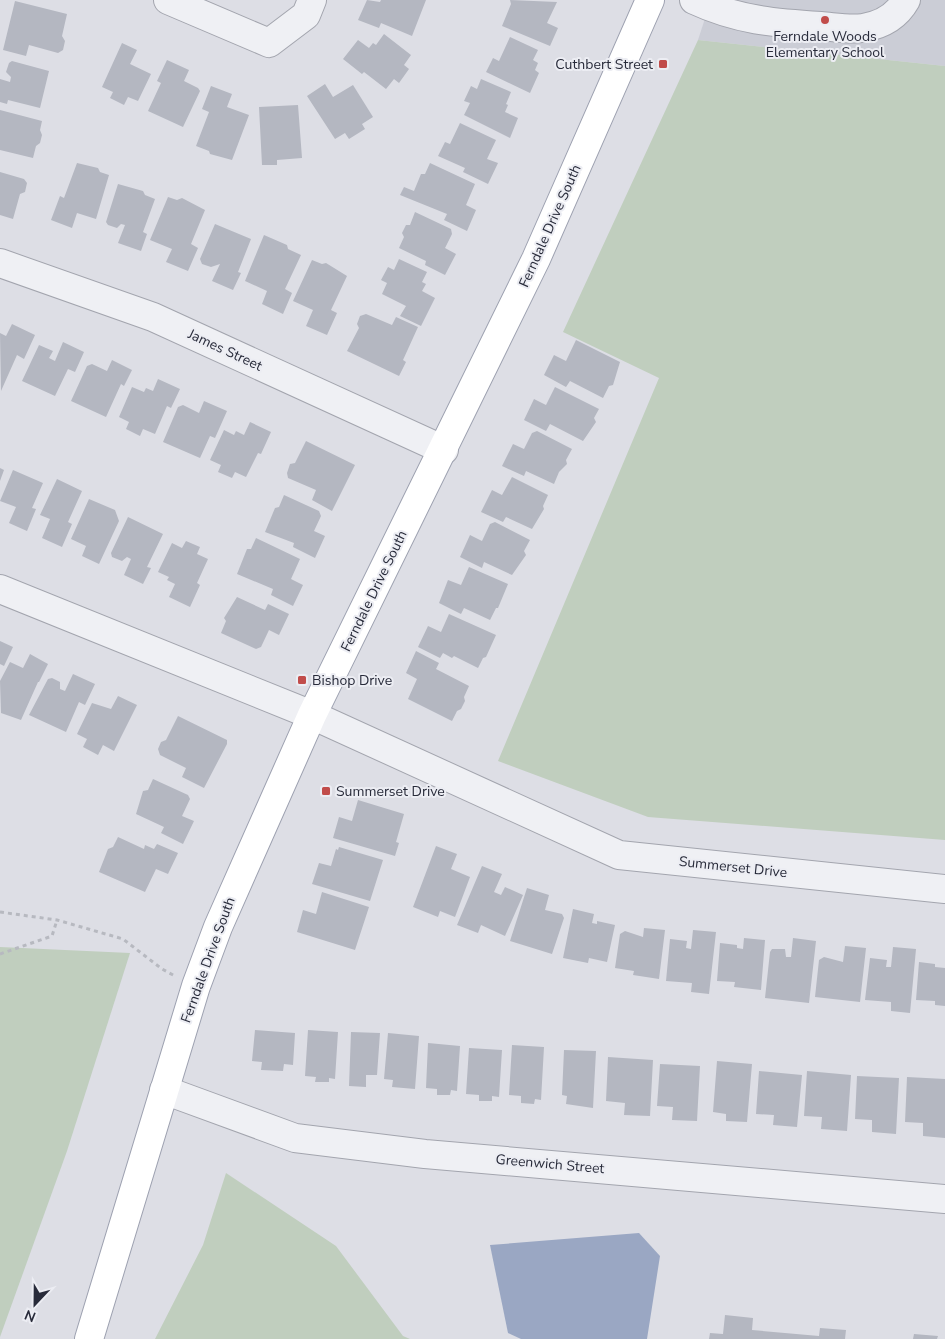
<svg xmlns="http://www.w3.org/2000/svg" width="945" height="1339" font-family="'Nunito Sans',sans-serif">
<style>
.built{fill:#cbcdd6}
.green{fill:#c0cebe}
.water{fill:#9aa7c3}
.building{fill:#b4b7c1}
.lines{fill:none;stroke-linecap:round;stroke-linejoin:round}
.minor-casing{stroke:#a3a5ae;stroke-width:30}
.major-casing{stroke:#9da1b0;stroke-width:30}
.path{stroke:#b7b9c0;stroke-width:3;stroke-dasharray:4 4;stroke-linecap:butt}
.minor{stroke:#eff0f4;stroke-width:28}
.major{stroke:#fff;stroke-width:28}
.poi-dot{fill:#c14c4a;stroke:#ecedf3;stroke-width:2}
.labels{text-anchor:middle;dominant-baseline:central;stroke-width:4;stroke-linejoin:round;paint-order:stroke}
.poi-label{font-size:14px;fill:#282b3a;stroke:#ecedf3;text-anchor:start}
.street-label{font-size:14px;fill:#282b3a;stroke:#ecedf3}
</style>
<rect width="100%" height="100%" fill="#dddee5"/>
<!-- built -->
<path class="built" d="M711 0H945V66L698 40Z"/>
<!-- green -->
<g class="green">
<path d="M698 40 945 66V840L648 817 498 761 659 378 563 332Z"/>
<path d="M0 947 130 953 67 1151 0 1337Z"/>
<path d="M226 1173 336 1246 403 1336 410 1339H155L203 1245Z"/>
</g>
<!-- water -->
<path class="water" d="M639 1233 660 1256 647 1339H521L508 1333 490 1245Z"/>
<!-- building -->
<g class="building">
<path d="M367 0 380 2 381 0H426L412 36 381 23 379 28 358 20Z"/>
<path d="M510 0 557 2 547 23 558 28 550 46 502 26 511 4Z"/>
<path d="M15 1 67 14 62 36 65 41 63 50 58 53 29 45 26 56 3 50Z"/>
<path d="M384 34 411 55 404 65 409 69 399 83 394 79 386 89 364 72 362 74 343 59 358 40 369 48 373 43 376 45Z"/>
<path d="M510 37 538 50 533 60 538 63 535 70 539 73 530 93 486 72 493 58 499 61Z"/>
<path d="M122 43 137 50 130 64 151 74 138 101 128 97 124 105 110 98 113 92 102 87Z"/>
<path d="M167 60 189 70 184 81 198 88 200 91 183 127 148 111 161 83 157 81Z"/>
<path d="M12 61 49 71 40 108 8 100 7 104 0 102V79L10 82 11 77 6 72 9 63Z"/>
<path d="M481 79 511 92 506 104 508 105 505 112 518 118 510 138 464 115 470 103 464 101 471 86 477 89Z"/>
<path d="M325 84 333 97 353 85 373 117 362 124 365 129 349 139 345 133 335 139 307 96Z"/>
<path d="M211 86 232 94 227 107 249 115 232 160 210 154 209 151 196 146 209 112 202 109Z"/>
<path d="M298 105 302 158 277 160V165H262L259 107Z"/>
<path d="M0 110 42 121 40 130 42 135 40 143 36 146 33 158 0 150Z"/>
<path d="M460 123 496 140 487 159 498 163 488 184 463 172 465 168 438 156 445 142 450 144Z"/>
<path d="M77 163 98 168 100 172 109 175 96 219 77 213 72 228 51 220 60 196 64 198Z"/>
<path d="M430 163 475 184 466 205 476 210 467 231 444 220 447 214 400 195 404 187 414 191 421 174H425Z"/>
<path d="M0 172 24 179 27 183 25 192 20 194 13 219 0 215Z"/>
<path d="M118 184 143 191 145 195 155 199 143 232 147 234 141 251 118 243 125 225 121 224 117 228 108 225 106 222Z"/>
<path d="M168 197 177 200 182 198 205 210 191 244 198 248 188 271 166 262 172 249 150 240Z"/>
<path d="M415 212 451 229 452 234 445 248 456 254 445 275 425 265 426 261 399 248 404 237 402 233 406 225H410Z"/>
<path d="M215 224 251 239 238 272 241 273 233 290 212 281 220 264 211 267 202 264 200 259Z"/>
<path d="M264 235 287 245 288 249 301 255 285 289 292 293 283 314 262 304 267 291 245 281Z"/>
<path d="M399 259 427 272 422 282 426 284 422 291 435 298 421 326 400 316 406 306 382 294 387 283 381 280 388 267 394 270Z"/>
<path d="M312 260 322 264 326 263 347 276 331 310 337 313 327 335 306 326 313 310 293 301Z"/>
<path d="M366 314 392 325 396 317 418 327 403 360 406 362 399 376 347 351 359 328 357 324 360 316Z"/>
<path d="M12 324 35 335 24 359 17 355 1 391 0 333 6 336Z"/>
<path d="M576 340 620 362 613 385 609 386 603 398 570 381 566 387 544 375 554 355 566 361Z"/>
<path d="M63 342 84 352 75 372 68 369 55 396 22 381 39 345 53 351 49 358 55 361Z"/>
<path d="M112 360 132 370 124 386 121 384 106 417 71 401 87 366 92 364 107 371Z"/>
<path d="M158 379 180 389 171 408 167 406 155 434 143 429 140 436 126 429 129 422 119 417 132 387 144 392 146 388 153 391Z"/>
<path d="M555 387 599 409 594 418 596 422 583 441 550 424 546 431 524 420 534 399 546 405Z"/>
<path d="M204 401 227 411 215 438 210 436 200 458 163 442 178 407 183 405 199 413Z"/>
<path d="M250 422 271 432 261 454 258 453 246 477 235 472 232 478 218 472 221 465 210 460 224 430 234 435 236 431 244 435Z"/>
<path d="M537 431 572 449 566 460 567 464 559 472 554 484 526 471 524 476 502 466 513 444 524 449 532 433Z"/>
<path d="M306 441 355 465 332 511 312 500 316 490 288 478 287 473 290 464 295 463Z"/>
<path d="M0 468 4 470 0 481Z"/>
<path d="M13 470 43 483 32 508 36 509 27 531 9 523 16 507 0 501Z"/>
<path d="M512 477 548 495 543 506 544 509 532 529 506 517 503 522 481 512 492 490 502 495Z"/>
<path d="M57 479 82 491 68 522 72 524 62 547 42 538 50 519 40 515Z"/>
<path d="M284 495 319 511 321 516 314 531 325 536 315 558 293 547 294 543 265 532 275 508 279 507Z"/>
<path d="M89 499 115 510 119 521 99 564 82 556 86 546 71 539Z"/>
<path d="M128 517 163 534 147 567 151 568 143 584 124 575 131 559 127 557 122 561 112 557 111 553Z"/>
<path d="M495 522 530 540 524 551 526 555 512 575 484 562 482 568 460 557 470 535 482 541 490 524Z"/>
<path d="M256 538 300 559 291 579 303 585 293 606 271 595 273 589 237 574 247 549H251Z"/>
<path d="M186 541 200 547 197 554 208 559 197 583 200 585 190 607 169 597 175 584 167 580 169 577 158 572 172 543 182 548Z"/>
<path d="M469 567 508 584 498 608H496L490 620 464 608 461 614 439 603 448 580 461 585Z"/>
<path d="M237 597 265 610 268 604 289 614 279 635 269 630 261 647 256 649 221 633 226 621 224 618Z"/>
<path d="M449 614 496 635 486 657 483 658 478 668 454 656 452 658 443 653 440 658 418 647 428 626 441 632Z"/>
<path d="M0 641 13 647 4 666 0 664Z"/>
<path d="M416 651 439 663 436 669 469 686 464 697 465 701 461 709 457 711 452 721 408 699 417 679 406 673Z"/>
<path d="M30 654 48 664 39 682H38L21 720 1 713 0 681 10 662 23 668Z"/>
<path d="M73 674 95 684 85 705 79 702 66 732 29 715 48 679 52 678 60 682V689L65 691Z"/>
<path d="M118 696 137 705 114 751 103 745 98 755 83 747 87 739 77 734 92 703 111 709Z"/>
<path d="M178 716 227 740V744L204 788 182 777 186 768 160 755 158 749 161 742 166 740Z"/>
<path d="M153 779 188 795 190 799 182 816 194 821 183 844 161 833 164 827 136 814 143 791 148 790Z"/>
<path d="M358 800 404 814 396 842 399 843 395 856 333 838 339 817 352 821Z"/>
<path d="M118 837 144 849 145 845 154 849 157 844 178 853 168 874 156 869 145 892 99 872 108 849 113 847Z"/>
<path d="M436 846 457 854 451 869 470 877 455 917 440 911 438 917 413 907Z"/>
<path d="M339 847 383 860 370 901 312 884 319 863 331 866 336 849 338 850Z"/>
<path d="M482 866 502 874 494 892 501 895 505 887 523 895 505 936 481 925 478 933 457 925Z"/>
<path d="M527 888 549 895 545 910 562 914 564 918 552 954 510 941Z"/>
<path d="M322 892 369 907 355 950 297 932 303 910 316 914Z"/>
<path d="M573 909 594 914 592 923 597 924V921L615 925 607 962 589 958 588 963 563 958Z"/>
<path d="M644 928 665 930 659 979 633 975 634 971 615 968 620 934 625 931 643 937Z"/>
<path d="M693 930 716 932 709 994 691 992 692 983 666 981 670 939 687 941 686 948 691 949Z"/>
<path d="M744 938 765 940 761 990 734 987 735 982 717 981 720 943 737 945V948L743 949Z"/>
<path d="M793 938 816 941 809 1003 765 998 770 952 772 949H785L786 957H791Z"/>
<path d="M845 946 866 948 860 1002 815 997 819 960 824 957 843 962Z"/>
<path d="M893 947 916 949 910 1013 891 1011V1002L865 1000 870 958 887 960 886 967H891Z"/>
<path d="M919 962 935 964V967L945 968V1006L935 1005V1001L916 1000Z"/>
<path d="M255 1030 295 1033 293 1065 284 1064 283 1071 261 1070 262 1062 252 1061Z"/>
<path d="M308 1030 338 1032 335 1079 329 1078V1082H315L316 1077 305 1076Z"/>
<path d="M351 1032 380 1033 377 1075H366V1087L349 1086Z"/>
<path d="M388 1033 419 1036 415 1089 392 1087 393 1080 384 1079Z"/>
<path d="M428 1043 460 1046 457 1091 451 1090 450 1095H437V1089L426 1088Z"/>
<path d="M512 1045 544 1047 541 1100 535 1099 534 1104 521 1103V1096L509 1095Z"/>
<path d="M469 1048 502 1050 499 1097 492 1096V1101H479V1095L466 1094Z"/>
<path d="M564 1050 596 1051 593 1108 566 1104 567 1096 562 1095Z"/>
<path d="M608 1057 653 1060 650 1116 624 1115 625 1103 606 1101Z"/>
<path d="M717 1061 752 1064 747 1122 726 1121V1114L713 1112Z"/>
<path d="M660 1064 700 1066 697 1121 672 1120 673 1107 657 1106Z"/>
<path d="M759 1071 802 1075 797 1127 773 1125 774 1115 756 1114Z"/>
<path d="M807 1071 851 1075 847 1131 821 1129 822 1117 804 1116Z"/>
<path d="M857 1076 899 1078 896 1134 872 1132V1120L855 1119Z"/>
<path d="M907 1077 945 1079V1138L923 1136V1123L905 1122Z"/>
<path d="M725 1315 753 1318 752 1330 819 1336 820 1328 846 1330 845 1339H709L710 1333 723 1334Z"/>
<path d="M914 1334 938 1336 937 1339H913Z"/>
</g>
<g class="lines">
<!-- minor casing -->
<g class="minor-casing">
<g id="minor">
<path d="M168 0 269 43 306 15 312 0"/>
<path d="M694 0C737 20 774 23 821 26 834 27 850 30 863 28 882 25 897 16 906 0"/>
<path d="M0 263 153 317 444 450"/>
<path d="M0 589 312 715 619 855 945 889"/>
<path d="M164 1090 295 1138 425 1154 945 1199"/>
</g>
</g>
<!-- major casing -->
<g class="major-casing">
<path id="major" d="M89 1339 196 986 218 927 312 715 536 259 650 0"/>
</g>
<!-- path -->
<g class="path">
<path d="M0 912 57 920 123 939 162 969 175 976"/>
<path d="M0 954 52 936 57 920"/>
</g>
<!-- minor -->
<use href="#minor" class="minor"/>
<!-- major -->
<use href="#major" class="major"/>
</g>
<!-- markers -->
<g class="poi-dot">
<circle cx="825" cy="20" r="5"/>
<rect x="658" y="59" width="10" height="10" rx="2.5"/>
<rect x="297" y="675" width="10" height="10" rx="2.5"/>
<rect x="321" y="786" width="10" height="10" rx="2.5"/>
</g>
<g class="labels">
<!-- poi labels -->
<g class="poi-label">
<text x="825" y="36" text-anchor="middle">Ferndale Woods<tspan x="825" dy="16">Elementary School</tspan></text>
<text x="653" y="64" text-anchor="end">Cuthbert Street</text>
<text x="312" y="680">Bishop Drive</text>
<text x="336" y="791">Summerset Drive</text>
</g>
<!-- street labels -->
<g class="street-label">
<text transform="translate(550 226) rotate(-66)">Ferndale Drive South</text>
<text transform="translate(225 350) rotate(25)">James Street</text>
<text transform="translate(374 591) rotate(-64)">Ferndale Drive South</text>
<text transform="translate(733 867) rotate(6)">Summerset Drive</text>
<text transform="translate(208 960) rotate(-70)">Ferndale Drive South</text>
<text transform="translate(550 1164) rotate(5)">Greenwich Street</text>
</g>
</g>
<!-- north arrow -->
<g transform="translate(35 1304) rotate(202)" stroke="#ecedf3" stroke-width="4" paint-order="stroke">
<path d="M0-4L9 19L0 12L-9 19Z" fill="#282b3a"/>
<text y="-8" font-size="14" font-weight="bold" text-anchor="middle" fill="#282b3a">N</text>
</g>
</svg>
